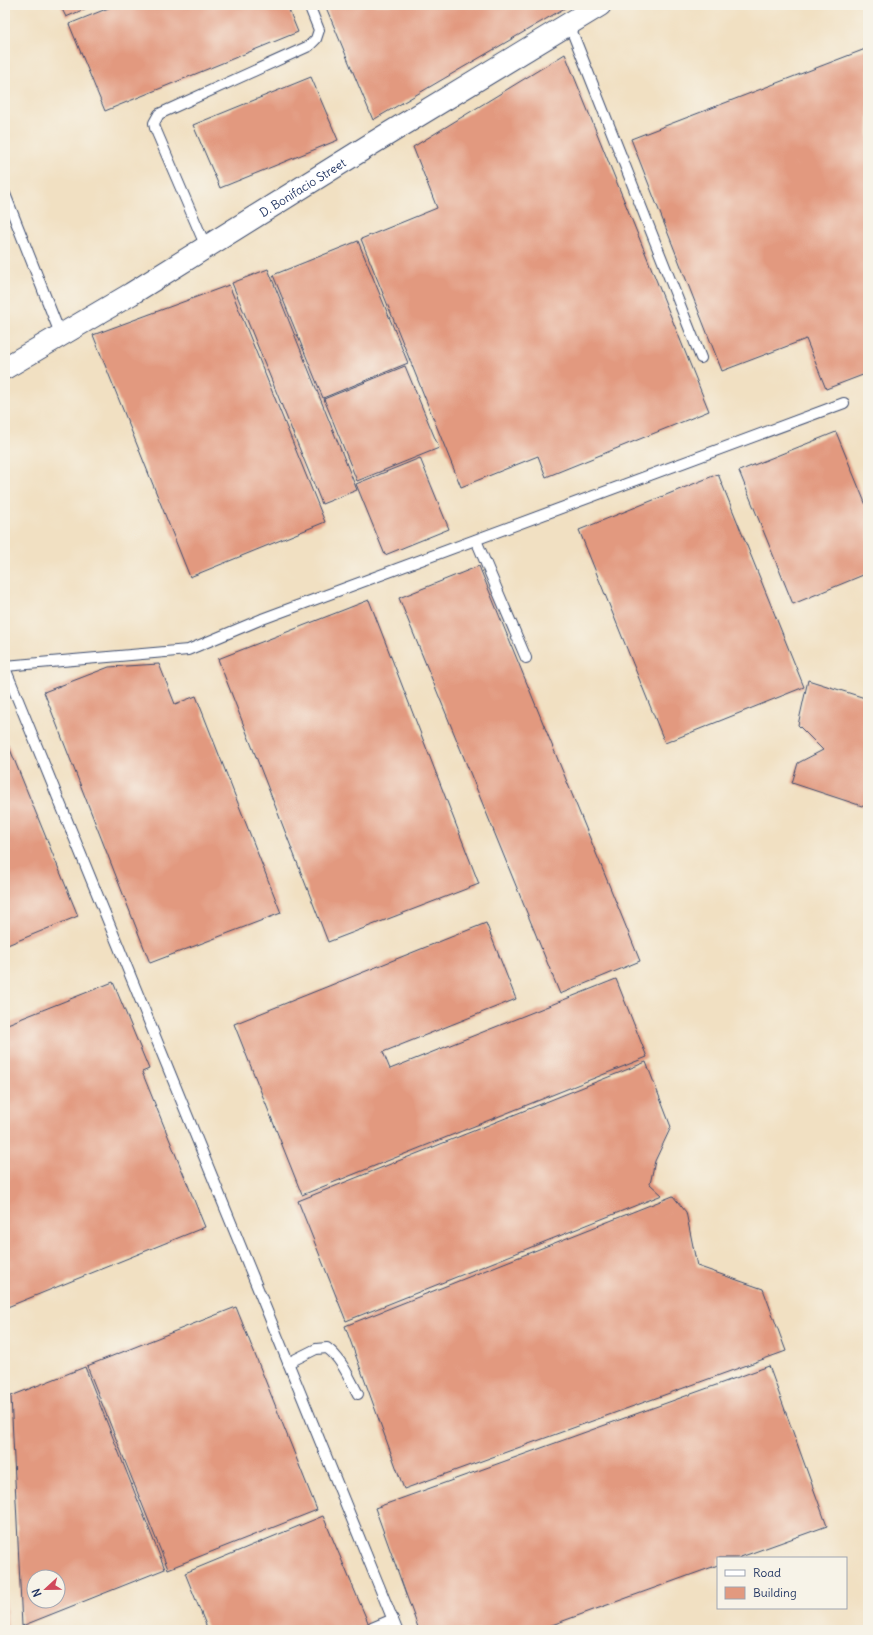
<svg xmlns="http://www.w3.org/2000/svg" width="873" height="1635" font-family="Delius,sans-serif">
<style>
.building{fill:#e2997f;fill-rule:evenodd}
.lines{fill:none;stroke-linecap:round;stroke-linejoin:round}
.service-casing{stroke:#3b4a6d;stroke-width:12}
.secondary-casing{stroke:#3b4a6d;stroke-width:24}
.service{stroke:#fff;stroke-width:10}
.secondary{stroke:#fff;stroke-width:22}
.labels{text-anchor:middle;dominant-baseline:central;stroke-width:3;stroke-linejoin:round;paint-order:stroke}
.street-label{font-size:12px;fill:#1b2f5e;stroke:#f7f3e8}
</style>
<rect width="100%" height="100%" fill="#f7f3e8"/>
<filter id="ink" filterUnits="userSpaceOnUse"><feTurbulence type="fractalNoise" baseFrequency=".025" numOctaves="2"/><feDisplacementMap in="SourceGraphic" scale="8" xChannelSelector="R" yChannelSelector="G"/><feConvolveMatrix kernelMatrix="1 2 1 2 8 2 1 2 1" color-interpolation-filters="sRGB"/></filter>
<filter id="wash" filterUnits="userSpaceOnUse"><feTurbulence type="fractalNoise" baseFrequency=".012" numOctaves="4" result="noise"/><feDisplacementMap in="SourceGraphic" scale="16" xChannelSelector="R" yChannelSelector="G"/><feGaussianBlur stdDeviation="0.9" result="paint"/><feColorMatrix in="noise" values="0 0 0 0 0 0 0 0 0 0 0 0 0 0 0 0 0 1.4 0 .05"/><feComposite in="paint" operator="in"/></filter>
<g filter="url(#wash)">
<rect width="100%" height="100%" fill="#f1e0c2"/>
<g id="blocks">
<!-- building -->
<g class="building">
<path d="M60 5H94L66 17Z"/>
<path d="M116 5H287L298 32 105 111 69 24Z"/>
<path d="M325 5H570L373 120Z"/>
<path d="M868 48V373L826 389 806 339 722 371 631 139Z"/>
<path d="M565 54 709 411 546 477 538 456 461 487 361 239 437 208 413 147Z"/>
<path d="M311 77 338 140 220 188 193 125Z"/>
<path d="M358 241 408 363 323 398 273 275Z"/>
<path d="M268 269 357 490 322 504 232 283Z"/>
<path d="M229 285 325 522 190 577 93 335Z"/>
<path d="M405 366 439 448 357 481 324 399Z"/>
<path d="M836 432 868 510V573L793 604 739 471Z"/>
<path d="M420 458 449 529 385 555 356 484Z"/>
<path d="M718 474 804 687 665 743 579 530Z"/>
<path d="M479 566 640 961 560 994 399 598Z"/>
<path d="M369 600 479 884 328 942 218 659Z"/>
<path d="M159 664 175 704 196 696 281 913 150 963 44 692 109 667Z"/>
<path d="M808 680 868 699V808L792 783 798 763 823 750 798 725Z"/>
<path d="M5 737 78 916 5 946Z"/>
<path d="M486 923 516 999 383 1052 390 1069 616 979 647 1057 302 1195 234 1024Z"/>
<path d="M113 982 149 1069 142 1072 205 1227 5 1308V1025Z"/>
<path d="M646 1062 671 1127 655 1161 650 1184 662 1195 346 1321 298 1201Z"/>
<path d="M673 1196 686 1212 697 1266 763 1289 786 1351 404 1489 345 1326Z"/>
<path d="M236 1307 317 1510 168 1569 87 1366Z"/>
<path d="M769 1366 827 1526 738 1558H718V1565L538 1630H419L375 1508Z"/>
<path d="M85 1367 165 1569 22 1626 11 1396ZM34 1577H58V1601H34Z"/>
<path d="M323 1516 370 1627 364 1630H208L185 1573Z"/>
<path d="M5 1599H6L8 1630H5Z"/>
</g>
</g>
</g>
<g filter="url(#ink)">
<use href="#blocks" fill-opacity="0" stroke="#3b4a6d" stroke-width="1"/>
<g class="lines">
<!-- service casing -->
<g class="service-casing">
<g id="service">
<path d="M569 24 701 358"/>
<path d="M5 194 61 336"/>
<path d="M206 247 155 128 154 123 159 114 309 46 316 39 319 30 309 5"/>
<path d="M476 540 526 658"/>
<path d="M5 666 188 650 262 619 844 403"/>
<path d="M5 668 397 1630"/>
<path d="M288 1363 316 1349 327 1348C342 1359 349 1378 358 1394"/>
<path d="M367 1630 393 1619"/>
</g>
</g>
<!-- secondary casing -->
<g class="secondary-casing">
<g id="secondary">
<path id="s1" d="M5 368 131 294 373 143 600 5"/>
</g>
</g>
<!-- service -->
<use href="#service" class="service"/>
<!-- secondary -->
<use href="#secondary" class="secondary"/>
</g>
</g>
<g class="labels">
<!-- street labels -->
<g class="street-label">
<text stroke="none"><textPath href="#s1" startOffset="348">D. Bonifacio Street</textPath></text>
</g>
</g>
<!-- margin -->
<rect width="873" height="1635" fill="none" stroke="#f7f3e8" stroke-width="20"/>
<!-- legend -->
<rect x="717" y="1557" width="130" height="52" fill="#f7f3e8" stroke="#9fa5b1"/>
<rect x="725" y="1570" width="20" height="6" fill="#ffffff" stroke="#9fa5b1"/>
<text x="753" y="1577" font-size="12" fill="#1b2f5e">Road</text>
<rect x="725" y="1587" width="20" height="12" fill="#e2997f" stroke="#9fa5b1"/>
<text x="753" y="1597" font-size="12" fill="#1b2f5e">Building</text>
<!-- north arrow -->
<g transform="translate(46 1589) rotate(248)"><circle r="19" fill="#f7f3e8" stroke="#9fa5b1"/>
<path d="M0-3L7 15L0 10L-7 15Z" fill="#d1495b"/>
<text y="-6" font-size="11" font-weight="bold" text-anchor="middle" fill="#1b2f5e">N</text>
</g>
</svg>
